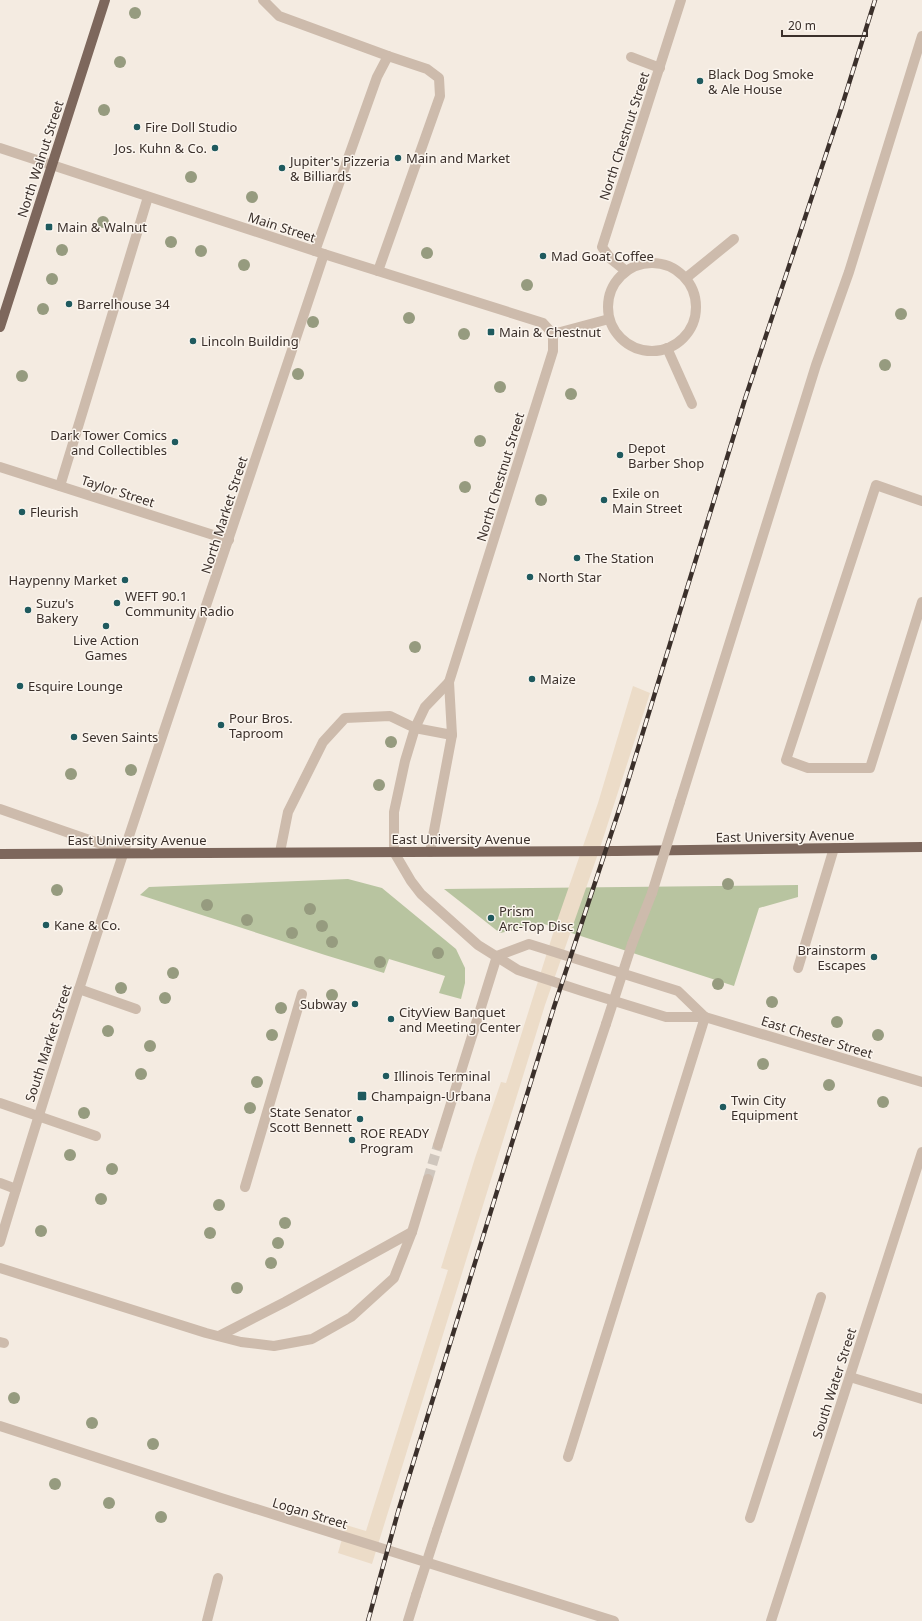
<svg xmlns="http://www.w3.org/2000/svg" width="922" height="1621" font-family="'Noto Sans',sans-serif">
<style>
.green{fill:#b8c4a0}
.plaza{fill:#ecdcc8}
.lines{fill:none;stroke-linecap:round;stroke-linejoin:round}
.minor-tunnel{stroke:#cfc6bd;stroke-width:10;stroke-dasharray:10 5;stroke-linecap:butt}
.minor{stroke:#cdbbac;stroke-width:10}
.major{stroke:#7d675c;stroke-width:10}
.rail-casing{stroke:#3b302b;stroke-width:4.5}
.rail{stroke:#fbf5ee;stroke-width:3;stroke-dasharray:9;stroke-linecap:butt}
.minor-bridge{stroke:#cdbbac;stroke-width:10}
.tree{fill:#969b7f}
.poi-dot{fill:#1f5a5e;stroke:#fbf5ee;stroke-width:1.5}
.labels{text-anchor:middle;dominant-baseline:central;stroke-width:3;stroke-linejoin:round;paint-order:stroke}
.poi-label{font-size:13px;fill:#3b302b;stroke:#fbf5ee;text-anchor:start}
.street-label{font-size:13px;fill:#3b302b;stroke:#fbf5ee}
</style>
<rect width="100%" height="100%" fill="#f4ebe1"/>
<!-- green -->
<g class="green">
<path d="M348 879 382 888 456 949 465 968V983L461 999 439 993 445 976 389 959 384 973 325 955 140 895 149 887Z"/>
<path d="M798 885V897L759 908 734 986 544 924 500 933 444 889Z"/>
</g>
<!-- plaza -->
<path class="plaza" d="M633 686 650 693 599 851 545 1005 372 1564 338 1553 346 1525 366 1531 448 1270 441 1268 475 1158 501 1082 506 1083 557 921 598 803Z"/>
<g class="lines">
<!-- minor-tunnel -->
<path class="minor-tunnel" d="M428 1179 438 1145"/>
<!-- minor -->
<g class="minor">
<path d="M263 0 279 16 388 56"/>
<path d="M631 57 660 68"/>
<path d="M0 148 324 254 543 323 553 334"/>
<path d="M315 251 377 77 388 56 427 69 439 78 440 96 378 271"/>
<circle cx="652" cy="307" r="44"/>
<path d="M626 271 611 259 602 247 681 0"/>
<path d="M686 278 734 239"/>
<path d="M553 334 609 319"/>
<path d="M667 348 692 404"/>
<path d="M0 467 229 540"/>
<path d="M60 486 148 197"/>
<path d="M922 501 876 485 786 760 808 768H870L922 602"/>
<path d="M449 682 425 707 415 728 405 761 394 812V852L411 881 421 894 478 945 518 970 582 991 666 1017H705L922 1082"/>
<path d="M680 802 816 365 849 272 922 36"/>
<path d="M0 809 124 852"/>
<path d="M280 852 288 812 323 742 345 718 390 716 415 728 452 735"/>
<path d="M430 852 452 735 449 682 553 351V334"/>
<path d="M632 944 652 893"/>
<path d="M497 956 529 944 678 991 705 1017"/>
<path d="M798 968 834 848"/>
<path d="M79 989 136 1009"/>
<path d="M0 1103 96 1136"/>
<path d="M438 1145 497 956"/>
<path d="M0 1183 16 1189"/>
<path d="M245 1187 302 994"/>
<path d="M0 1242C100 910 215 583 324 254"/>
<path d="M0 1268 206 1333 241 1342 274 1346 312 1339 351 1317 394 1278 412 1232 428 1179"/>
<path d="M219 1336 285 1302 412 1232"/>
<path d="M0 1342 4 1343"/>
<path d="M850 1377 922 1399"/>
<path d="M0 1426 221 1498 614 1621"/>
<path d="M568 1457 705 1017"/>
<path d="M750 1518 821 1297"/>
<path d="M437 1530 606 1024"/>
<path d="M207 1621 218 1578"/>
<path d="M408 1621 416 1595"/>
<path d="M771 1621 922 1152"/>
</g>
<!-- major -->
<g class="major">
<path d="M0 327 105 0"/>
<path d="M0 854 617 851 922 847"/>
</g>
<!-- rail casing -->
<g class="rail-casing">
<path id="rail" d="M368 1621 398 1512 554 1007 621 804 745 399 841 109 875 0"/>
</g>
<!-- rail -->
<use href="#rail" class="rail"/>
<!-- minor-bridge -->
<g class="minor-bridge">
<path d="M652 893 680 802"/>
<path d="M606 1024 632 944"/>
<path d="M416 1595 437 1530"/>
</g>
</g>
<!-- trees -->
<g class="tree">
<circle cx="135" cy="13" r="6"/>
<circle cx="120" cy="62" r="6"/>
<circle cx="104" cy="110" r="6"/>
<circle cx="191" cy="177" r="6"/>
<circle cx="252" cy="197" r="6"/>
<circle cx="103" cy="222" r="6"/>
<circle cx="171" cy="242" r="6"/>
<circle cx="62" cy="250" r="6"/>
<circle cx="201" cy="251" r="6"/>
<circle cx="427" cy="253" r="6"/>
<circle cx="244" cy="265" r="6"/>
<circle cx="52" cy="279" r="6"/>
<circle cx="527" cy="285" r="6"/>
<circle cx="43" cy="309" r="6"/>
<circle cx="901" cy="314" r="6"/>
<circle cx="409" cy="318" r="6"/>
<circle cx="313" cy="322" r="6"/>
<circle cx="464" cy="334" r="6"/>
<circle cx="885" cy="365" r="6"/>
<circle cx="298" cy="374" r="6"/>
<circle cx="22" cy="376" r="6"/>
<circle cx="500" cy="387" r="6"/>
<circle cx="571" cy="394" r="6"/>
<circle cx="480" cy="441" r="6"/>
<circle cx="465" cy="487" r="6"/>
<circle cx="541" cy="500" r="6"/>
<circle cx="415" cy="647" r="6"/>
<circle cx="391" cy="742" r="6"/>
<circle cx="131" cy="770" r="6"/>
<circle cx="71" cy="774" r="6"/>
<circle cx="379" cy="785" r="6"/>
<circle cx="728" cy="884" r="6"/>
<circle cx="57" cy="890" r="6"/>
<circle cx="207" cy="905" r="6"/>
<circle cx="310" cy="909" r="6"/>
<circle cx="247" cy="920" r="6"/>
<circle cx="322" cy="926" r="6"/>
<circle cx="292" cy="933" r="6"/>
<circle cx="332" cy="942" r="6"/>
<circle cx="438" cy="953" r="6"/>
<circle cx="380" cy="962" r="6"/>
<circle cx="173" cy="973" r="6"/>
<circle cx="718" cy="984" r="6"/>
<circle cx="121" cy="988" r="6"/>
<circle cx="332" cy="995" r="6"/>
<circle cx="165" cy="998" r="6"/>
<circle cx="772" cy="1002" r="6"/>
<circle cx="281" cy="1008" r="6"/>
<circle cx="837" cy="1022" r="6"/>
<circle cx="108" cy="1031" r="6"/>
<circle cx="272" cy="1035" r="6"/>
<circle cx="878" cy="1035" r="6"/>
<circle cx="150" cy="1046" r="6"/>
<circle cx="763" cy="1064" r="6"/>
<circle cx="141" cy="1074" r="6"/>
<circle cx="257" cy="1082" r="6"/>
<circle cx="829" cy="1085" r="6"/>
<circle cx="883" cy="1102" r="6"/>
<circle cx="250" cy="1108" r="6"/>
<circle cx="84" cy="1113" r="6"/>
<circle cx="70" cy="1155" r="6"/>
<circle cx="112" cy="1169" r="6"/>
<circle cx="101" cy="1199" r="6"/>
<circle cx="219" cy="1205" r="6"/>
<circle cx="285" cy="1223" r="6"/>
<circle cx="41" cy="1231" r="6"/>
<circle cx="210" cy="1233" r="6"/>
<circle cx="278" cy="1243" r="6"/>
<circle cx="271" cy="1263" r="6"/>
<circle cx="237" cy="1288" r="6"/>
<circle cx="14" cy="1398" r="6"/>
<circle cx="92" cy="1423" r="6"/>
<circle cx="153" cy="1444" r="6"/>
<circle cx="55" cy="1484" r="6"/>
<circle cx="109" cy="1503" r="6"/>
<circle cx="161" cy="1517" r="6"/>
</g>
<!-- markers -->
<g class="poi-dot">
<circle cx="700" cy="81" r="4"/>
<circle cx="137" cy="127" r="4"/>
<circle cx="215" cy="148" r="4"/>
<circle cx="398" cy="158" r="4"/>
<circle cx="282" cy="168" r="4"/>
<rect x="45" y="223" width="8" height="8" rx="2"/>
<circle cx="543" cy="256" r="4"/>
<circle cx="69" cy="304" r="4"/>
<rect x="487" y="328" width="8" height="8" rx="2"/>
<circle cx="193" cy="341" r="4"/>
<circle cx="175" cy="442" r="4"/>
<circle cx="620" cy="455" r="4"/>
<circle cx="604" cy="500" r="4"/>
<circle cx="22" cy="512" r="4"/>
<circle cx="577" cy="558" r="4"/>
<circle cx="530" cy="577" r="4"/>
<circle cx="125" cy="580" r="4"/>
<circle cx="117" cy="603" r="4"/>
<circle cx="28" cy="610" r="4"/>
<circle cx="106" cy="626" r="4"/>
<circle cx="532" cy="679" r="4"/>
<circle cx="20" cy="686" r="4"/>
<circle cx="221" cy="725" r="4"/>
<circle cx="74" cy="737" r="4"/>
<circle cx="491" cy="918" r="4"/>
<circle cx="46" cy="925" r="4"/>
<circle cx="874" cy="957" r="4"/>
<circle cx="355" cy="1004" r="4"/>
<circle cx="391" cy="1019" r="4"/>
<circle cx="386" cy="1076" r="4"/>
<rect x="357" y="1091" width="10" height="10" rx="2"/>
<circle cx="723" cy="1107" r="4"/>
<circle cx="360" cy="1119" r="4"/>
<circle cx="352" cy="1140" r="4"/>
</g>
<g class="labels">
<!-- poi labels -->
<g class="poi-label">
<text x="708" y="74">Black Dog Smoke<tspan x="708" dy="15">&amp; Ale House</tspan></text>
<text x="145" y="127">Fire Doll Studio</text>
<text x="207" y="148" text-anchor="end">Jos. Kuhn &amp; Co.</text>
<text x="406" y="158">Main and Market</text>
<text x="290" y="161">Jupiter's Pizzeria<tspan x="290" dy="15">&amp; Billiards</tspan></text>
<text x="57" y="227">Main &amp; Walnut</text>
<text x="551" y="256">Mad Goat Coffee</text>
<text x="77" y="304">Barrelhouse 34</text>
<text x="499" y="332">Main &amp; Chestnut</text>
<text x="201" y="341">Lincoln Building</text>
<text x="167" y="435" text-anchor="end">Dark Tower Comics<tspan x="167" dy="15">and Collectibles</tspan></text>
<text x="628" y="448">Depot<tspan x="628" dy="15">Barber Shop</tspan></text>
<text x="612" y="493">Exile on<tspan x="612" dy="15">Main Street</tspan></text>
<text x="30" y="512">Fleurish</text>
<text x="585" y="558">The Station</text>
<text x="538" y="577">North Star</text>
<text x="117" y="580" text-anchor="end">Haypenny Market</text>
<text x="125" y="596">WEFT 90.1<tspan x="125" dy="15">Community Radio</tspan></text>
<text x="36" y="603">Suzu's<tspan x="36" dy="15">Bakery</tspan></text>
<text x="106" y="640" text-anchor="middle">Live Action<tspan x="106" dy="15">Games</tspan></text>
<text x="540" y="679">Maize</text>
<text x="28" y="686">Esquire Lounge</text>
<text x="229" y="718">Pour Bros.<tspan x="229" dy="15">Taproom</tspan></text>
<text x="82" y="737">Seven Saints</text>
<text x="499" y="911">Prism<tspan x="499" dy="15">Arc-Top Disc</tspan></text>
<text x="54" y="925">Kane &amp; Co.</text>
<text x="866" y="950" text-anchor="end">Brainstorm<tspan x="866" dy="15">Escapes</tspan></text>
<text x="347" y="1004" text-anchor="end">Subway</text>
<text x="399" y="1012">CityView Banquet<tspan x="399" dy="15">and Meeting Center</tspan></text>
<text x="394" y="1076">Illinois Terminal</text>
<text x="371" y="1096">Champaign-Urbana</text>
<text x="731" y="1100">Twin City<tspan x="731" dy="15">Equipment</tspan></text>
<text x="352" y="1112" text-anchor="end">State Senator<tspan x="352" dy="15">Scott Bennett</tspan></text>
<text x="360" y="1133">ROE READY<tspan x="360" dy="15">Program</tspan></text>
</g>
<!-- street labels -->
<g class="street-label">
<text transform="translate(624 136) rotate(-72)">North Chestnut Street</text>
<text transform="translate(40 159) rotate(-72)">North Walnut Street</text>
<text transform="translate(282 227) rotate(18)">Main Street</text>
<text transform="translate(500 477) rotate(-73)">North Chestnut Street</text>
<text transform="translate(118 491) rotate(18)">Taylor Street</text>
<text transform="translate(224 515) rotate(-72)">North Market Street</text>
<text transform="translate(785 836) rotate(-1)">East University Avenue</text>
<text x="461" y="839">East University Avenue</text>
<text x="137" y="840">East University Avenue</text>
<text transform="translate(817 1037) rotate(17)">East Chester Street</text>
<text transform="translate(48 1043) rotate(-72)">South Market Street</text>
<text transform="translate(834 1383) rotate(-72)">South Water Street</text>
<text transform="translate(310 1513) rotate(17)">Logan Street</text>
</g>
</g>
<!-- scale -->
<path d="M782 30v6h85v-6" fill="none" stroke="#3b302b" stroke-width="2"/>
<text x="788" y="30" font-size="12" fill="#3b302b" stroke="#fbf5ee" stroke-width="3" paint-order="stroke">20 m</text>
</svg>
